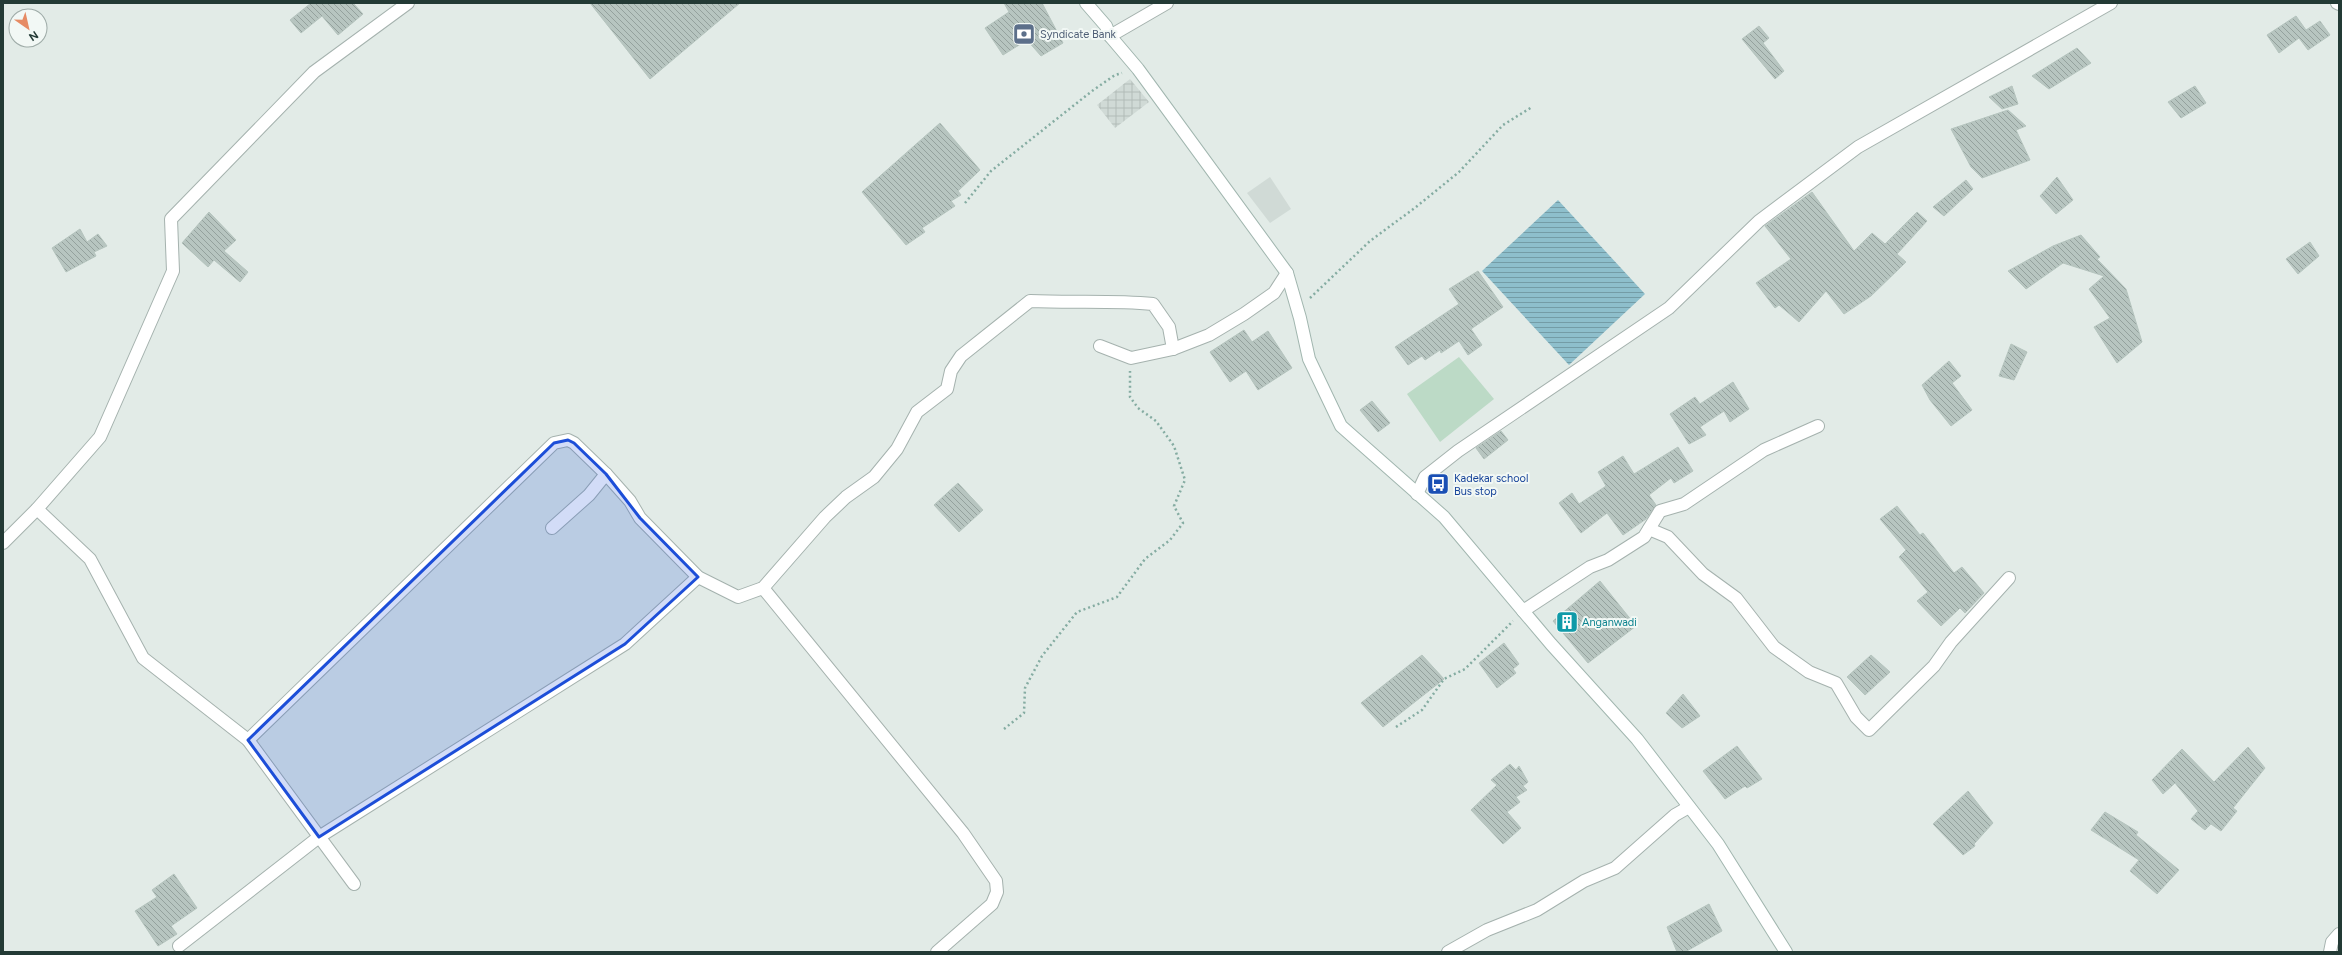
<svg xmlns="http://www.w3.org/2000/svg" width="2342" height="955" font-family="Figtree,sans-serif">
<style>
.built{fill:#d0dad6}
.industrial{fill:url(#industrial-grid)}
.pitch{fill:#bcdac6}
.water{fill:url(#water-rules)}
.building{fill:url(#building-back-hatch);stroke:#b5c4be}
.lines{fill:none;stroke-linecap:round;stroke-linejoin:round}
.minor-casing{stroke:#a5b2ae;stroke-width:14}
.tertiary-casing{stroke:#a5b2ae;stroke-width:14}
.secondary-casing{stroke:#a1b6af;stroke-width:14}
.path{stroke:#85aca2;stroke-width:2.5;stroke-dasharray:2 3;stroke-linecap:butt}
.minor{stroke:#fff;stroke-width:12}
.tertiary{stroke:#fff;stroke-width:12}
.secondary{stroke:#fff;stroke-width:12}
.marked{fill:#1d4ed8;fill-opacity:0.2;stroke:#1d4ed8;stroke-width:3;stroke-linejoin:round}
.labels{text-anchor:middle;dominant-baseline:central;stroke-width:4;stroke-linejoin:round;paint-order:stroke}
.service-label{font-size:11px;fill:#4e5e75;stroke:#f2f8f5;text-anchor:start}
.transit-label{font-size:11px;fill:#164399;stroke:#f2f8f5;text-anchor:start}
.culture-label{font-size:11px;fill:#0d838f;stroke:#f2f8f5;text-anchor:start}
</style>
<defs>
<pattern id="industrial-grid" width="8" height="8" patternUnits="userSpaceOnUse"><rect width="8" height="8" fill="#d0dad6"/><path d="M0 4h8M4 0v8" fill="none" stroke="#b2bcb8"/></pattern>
<pattern id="water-rules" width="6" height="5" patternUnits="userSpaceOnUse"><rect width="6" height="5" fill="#8ebfcc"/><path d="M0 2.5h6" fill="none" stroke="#749ca6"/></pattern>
<pattern id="building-back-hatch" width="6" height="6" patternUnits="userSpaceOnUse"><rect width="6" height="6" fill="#b7c5c0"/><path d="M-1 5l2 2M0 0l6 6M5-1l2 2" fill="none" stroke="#94a19d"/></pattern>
</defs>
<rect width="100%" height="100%" fill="#e2ebe7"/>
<!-- built -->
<path class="built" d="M1270 177 1291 209 1270 223 1247 193Z"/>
<!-- industrial -->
<path class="industrial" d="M1130 79 1149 102 1115 128 1097 105Z"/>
<!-- pitch -->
<path class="pitch" d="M1459 357 1494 399 1440 442 1407 394Z"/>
<!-- water -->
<path class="water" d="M1558 200 1645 294 1569 365 1482 271Z"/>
<!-- building -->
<g class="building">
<path d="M311 3H353L363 14 338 35 322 16 301 33 290 20Z"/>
<path d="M590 3H740L650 79Z"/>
<path d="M1004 3H1042L1063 43 1041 56 1027 40 1003 55 985 28 1009 12Z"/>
<path d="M2296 16 2306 30 2320 21 2330 35 2308 50 2299 38 2279 53 2267 35Z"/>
<path d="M1759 26 1769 38 1763 43 1784 71 1775 79 1742 39Z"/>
<path d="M2077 48 2091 63 2049 89 2032 76Z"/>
<path d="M2012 86 2018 104 2002 109 1989 97Z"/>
<path d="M2195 86 2206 103 2181 118 2168 102Z"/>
<path d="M2008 110 2026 126 2016 130 2030 160 1982 178 1971 167 1951 129Z"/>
<path d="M940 123 980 170 958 191 961 195 951 201 955 206 922 228 925 232 906 245 862 192Z"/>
<path d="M2057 177 2073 200 2056 214 2040 196Z"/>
<path d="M1966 180 1973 189 1944 216 1933 207Z"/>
<path d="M1812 192 1854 251 1872 233 1885 244 1917 212 1927 221 1897 254 1906 262 1871 296 1844 314 1826 291 1799 322 1779 305 1775 308 1756 283 1791 259 1765 226Z"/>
<path d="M209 212 236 240 224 251 248 272 240 282 214 260 208 267 182 243Z"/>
<path d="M80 229 87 242 98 234 107 246 94 252 96 256 66 272 52 248Z"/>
<path d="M2081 235 2100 257 2097 259 2126 289 2142 342 2117 363 2094 327 2110 318 2089 289 2104 276 2063 263 2026 289 2008 271 2053 246Z"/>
<path d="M2310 242 2319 256 2298 274 2286 259Z"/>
<path d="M1478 271 1503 307 1471 329 1482 345 1468 355 1459 341 1441 353 1440 350 1425 360 1422 356 1408 365 1395 347 1459 304 1449 289Z"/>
<path d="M1244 330 1252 342 1268 331 1292 368 1258 390 1246 371 1230 382 1210 352Z"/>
<path d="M2011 344 2027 352 2014 380 1999 376Z"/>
<path d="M1949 361 1961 376 1952 383 1972 410 1951 426 1930 400 1922 385Z"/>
<path d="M1733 382 1749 409 1730 422 1724 411 1700 427 1706 435 1689 444 1670 414 1695 397 1700 404Z"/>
<path d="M1372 401 1390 423 1378 432 1360 410Z"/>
<path d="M1501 431 1508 440 1484 459 1476 448Z"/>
<path d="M1678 447 1693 471 1674 483 1671 478 1649 495 1656 505 1646 519 1623 535 1607 513 1581 533 1559 503 1572 493 1579 504 1606 486 1598 472 1623 456 1634 474Z"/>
<path d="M958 483 983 510 959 532 934 505Z"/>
<path d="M1897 506 1920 535 1923 533 1954 573 1962 567 1984 593 1965 613 1960 608 1941 626 1917 601 1928 592 1899 557 1906 550 1880 519Z"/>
<path d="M1600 581 1636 626 1588 663 1553 621Z"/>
<path d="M1504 643 1519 664 1513 669 1516 673 1497 688 1479 663Z"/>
<path d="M1422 655 1444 679 1383 727 1361 703Z"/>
<path d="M1871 655 1890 672 1865 695 1847 677Z"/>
<path d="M1683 694 1700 716 1682 728 1666 713Z"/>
<path d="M1737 746 1762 779 1747 788 1745 786 1725 799 1703 771Z"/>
<path d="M2248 747 2265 768 2233 808 2237 811 2221 831 2211 824 2205 830 2191 819 2198 811 2175 783 2163 794 2152 780 2182 749 2214 782Z"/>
<path d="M1510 764 1516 770 1519 766 1528 782 1523 786 1527 790 1516 797 1520 802 1507 812 1521 828 1503 844 1471 810 1497 785 1491 780Z"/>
<path d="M1968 791 1993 823 1974 844 1975 846 1963 855 1933 824Z"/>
<path d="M2105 812 2138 832 2136 835 2179 870 2157 894 2130 871 2139 860 2091 830Z"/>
<path d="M174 874 197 908 171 926 177 934 158 946 135 911 157 897 152 890Z"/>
<path d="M1709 904 1722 931 1685 952H1677L1667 927Z"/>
</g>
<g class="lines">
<!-- minor casing -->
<g class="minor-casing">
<g id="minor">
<path d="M2337 3 2339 4"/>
<path d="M1110 36 1167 3"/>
<path d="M1100 346 1131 358 1173 349 1209 335 1244 314 1274 293 1287 273"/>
<path d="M1417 494 1425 477 1458 451 1669 308 1759 221 1858 147 2111 3"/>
<path d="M37 509 90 559 143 658 248 740 354 884"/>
<path d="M552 528 589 495 606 474 630 501 640 518 698 577 738 597 763 588 825 517 846 497 874 477 897 449 917 412 947 389 951 371 961 356 1030 301C1071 303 1112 300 1153 304L1169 327 1173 349"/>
<path d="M1649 529 1668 537 1703 574 1736 598 1774 647 1809 672 1836 683 1856 717 1869 730 1934 666 1951 642 2009 578"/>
<path d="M763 588 963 833 996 881 997 892 992 904 937 952"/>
<path d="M1523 611 1590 567 1608 560 1644 537 1660 511 1684 504 1764 450 1818 426"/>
<path d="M248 740 554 443 568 440 574 443 606 474"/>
<path d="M179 946 319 837 625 644 698 577"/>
<path d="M1448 952 1487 930 1537 910 1584 881 1615 868 1675 815 1689 807"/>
<path d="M2330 952 2332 942 2339 934"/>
</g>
</g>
<!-- tertiary casing -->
<g class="tertiary-casing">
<path id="tertiary" d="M3 543 37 509 100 437 173 271 171 219 314 72 408 3"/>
</g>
<!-- secondary casing -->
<g class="secondary-casing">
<path id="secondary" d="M1086 3 1106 26 1110 36 1138 69 1287 273 1300 318 1309 359 1341 426 1444 517 1551 644 1637 739 1718 844 1786 952"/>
</g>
<!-- path -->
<g class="path">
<path d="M965 203 991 171 1092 91 1115 75 1122 73"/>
<path d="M1310 298 1370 241 1416 207 1459 172 1503 125 1532 107"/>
<path d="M1396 727 1422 710 1444 679 1465 669 1513 621"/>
<path d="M1004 729 1024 713 1025 688 1042 656 1077 612 1117 597 1145 559 1170 540 1183 523 1174 506 1185 480 1174 446 1156 421 1138 408 1130 397V371"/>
</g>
<!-- minor -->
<use href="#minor" class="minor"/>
<!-- tertiary -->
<use href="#tertiary" class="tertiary"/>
<!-- secondary -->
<use href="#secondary" class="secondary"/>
</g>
<!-- marked area -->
<path class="marked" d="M568 440 574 443 606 474 640 518 698 577 625 644 319 837 248 740 554 443Z"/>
<!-- icons -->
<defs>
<g id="bank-square" transform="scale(1.15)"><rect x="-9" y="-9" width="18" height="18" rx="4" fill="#5c6f8a" stroke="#f2f8f5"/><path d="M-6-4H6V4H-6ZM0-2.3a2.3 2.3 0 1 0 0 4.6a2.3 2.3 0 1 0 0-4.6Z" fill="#fff"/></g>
<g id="bus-square" transform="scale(1.15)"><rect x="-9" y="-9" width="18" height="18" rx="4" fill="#1a4fb4" stroke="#f2f8f5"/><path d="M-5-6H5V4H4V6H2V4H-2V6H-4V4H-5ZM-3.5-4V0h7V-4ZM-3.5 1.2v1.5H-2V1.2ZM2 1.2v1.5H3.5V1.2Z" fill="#fff"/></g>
<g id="building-square" transform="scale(1.15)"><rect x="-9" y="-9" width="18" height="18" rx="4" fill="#0f9aa8" stroke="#f2f8f5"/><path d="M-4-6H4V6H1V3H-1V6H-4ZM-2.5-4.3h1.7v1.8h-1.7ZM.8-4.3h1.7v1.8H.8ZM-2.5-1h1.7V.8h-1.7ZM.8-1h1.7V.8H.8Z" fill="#fff"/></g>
</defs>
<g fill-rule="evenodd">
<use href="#bank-square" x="1024" y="34"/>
<use href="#bus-square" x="1438" y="484"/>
<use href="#building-square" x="1567" y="622"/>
</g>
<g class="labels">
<!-- service labels -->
<g class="service-label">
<text x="1040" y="34">Syndicate Bank</text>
</g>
<!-- transit labels -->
<g class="transit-label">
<text x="1454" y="478">Kadekar school<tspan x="1454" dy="13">Bus stop</tspan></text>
</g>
<!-- culture labels -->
<g class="culture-label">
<text x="1582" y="622">Anganwadi</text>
</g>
</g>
<!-- border -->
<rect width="2342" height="955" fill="none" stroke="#233a35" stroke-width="8"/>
<!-- north arrow -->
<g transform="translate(28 28) rotate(146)"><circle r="19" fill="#f2f8f5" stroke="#9faca8"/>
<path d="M0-3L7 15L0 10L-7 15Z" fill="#e68b64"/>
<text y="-6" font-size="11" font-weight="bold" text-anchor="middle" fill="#233a35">N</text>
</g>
</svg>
